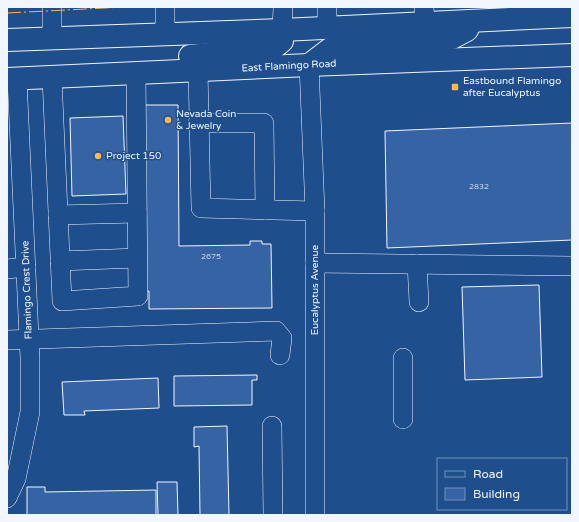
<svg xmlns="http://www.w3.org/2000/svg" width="579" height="522" font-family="'Varela Round',sans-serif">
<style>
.building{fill:#3563a3;stroke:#f2f6ff}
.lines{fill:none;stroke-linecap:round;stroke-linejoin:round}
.minor-casing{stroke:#f2f6ff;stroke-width:20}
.major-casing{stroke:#f2f6ff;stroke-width:24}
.minor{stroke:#1f4e8c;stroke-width:19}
.major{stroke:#1f4e8c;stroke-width:22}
.power{stroke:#ffb74d;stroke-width:1;stroke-dasharray:14 3 2 3;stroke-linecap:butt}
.poi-dot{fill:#ffb74d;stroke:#1f4e8c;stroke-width:1.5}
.labels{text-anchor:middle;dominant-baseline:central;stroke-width:3;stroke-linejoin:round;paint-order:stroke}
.number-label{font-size:8px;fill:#c3d1e8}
.street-label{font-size:10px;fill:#f2f6ff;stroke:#1f4e8c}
.poi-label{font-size:10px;fill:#f2f6ff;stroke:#1f4e8c;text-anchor:start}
</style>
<rect width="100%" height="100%" fill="#1f4e8c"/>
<!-- building -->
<g class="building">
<path d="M142 105H178L179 246 250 245V241H262V244H271L272 308 149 309V291H144Z"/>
<path d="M123 116 126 194 72 196 70 118Z"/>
<path d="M572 123V240L387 248 385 131Z"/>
<path d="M539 285 542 377 465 380 462 287Z"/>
<path d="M257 375V380H252V405L174 406V376Z"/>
<path d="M158 378 159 408 84 411 85 415H64L62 382Z"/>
<path d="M227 426 229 515H200L199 446 194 447V427Z"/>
<path d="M157 482H177L178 515H158Z"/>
<path d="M27 487H45V492L156 490V515H27Z"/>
</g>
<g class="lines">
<!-- minor casing -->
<g class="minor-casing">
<g id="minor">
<path d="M327 7V27"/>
<path d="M424 7 425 24"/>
<path d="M282 30 283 7"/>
<path d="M165 34V7"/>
<path d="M52 37V7"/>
<path d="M309 65 315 211V515"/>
<path d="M198 70 201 208 315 211"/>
<path d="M52 78 62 301 138 296 136 73"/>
<path d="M198 123H264L265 210"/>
<path d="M58 215 137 213"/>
<path d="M60 261 137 258"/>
<path d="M315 263 572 266"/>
<path d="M417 264 419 302"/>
<path d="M7 269 26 267"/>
<path d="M7 340 276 331 282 338 280 355"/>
<path d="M403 419V358"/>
<path d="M272 426 273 515"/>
<path d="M7 498 16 479 30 412V358L27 294 17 79"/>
</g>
</g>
<!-- major casing -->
<g class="major-casing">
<g id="major">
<path d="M7 40 282 30 572 16"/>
<path d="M190 56 271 48 276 46 282 41V30"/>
<path d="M309 65 330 49 340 46 431 40 452 38 467 30 471 21"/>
<path d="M7 79 309 65 572 55"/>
</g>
</g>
<!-- minor -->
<use href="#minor" class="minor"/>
<!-- major -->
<use href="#major" class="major"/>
<!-- power -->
<path class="power" d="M7 13 125 7"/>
</g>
<!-- markers -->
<g class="poi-dot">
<rect x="451" y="83" width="8" height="8" rx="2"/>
<circle cx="168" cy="120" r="4"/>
<circle cx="98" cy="156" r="4"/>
</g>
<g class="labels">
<!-- number labels -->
<g class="number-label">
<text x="479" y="186">2832</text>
<text x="211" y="256">2675</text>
</g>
<!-- street labels -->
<g class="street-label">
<text transform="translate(289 66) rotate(-3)">East Flamingo Road</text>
<text transform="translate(27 290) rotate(-92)">Flamingo Crest Drive</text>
<text transform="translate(315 290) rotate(-90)">Eucalyptus Avenue</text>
</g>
<!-- poi labels -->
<g class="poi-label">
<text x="463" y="81">Eastbound Flamingo<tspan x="463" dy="12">after Eucalyptus</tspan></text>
<text x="176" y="114">Nevada Coin<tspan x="176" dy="12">&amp; Jewelry</tspan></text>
<text x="106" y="156">Project 150</text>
</g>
</g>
<!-- border -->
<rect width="579" height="522" fill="none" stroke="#f2f6ff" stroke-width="16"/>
<!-- legend -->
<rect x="437" y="458" width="130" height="52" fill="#1f4e8c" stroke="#7391ba"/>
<rect x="445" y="471" width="20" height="6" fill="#1f4e8c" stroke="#7391ba"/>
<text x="473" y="478" font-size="12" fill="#f2f6ff">Road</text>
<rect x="445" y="488" width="20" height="12" fill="#3563a3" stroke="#7391ba"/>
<text x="473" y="498" font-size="12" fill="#f2f6ff">Building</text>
</svg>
